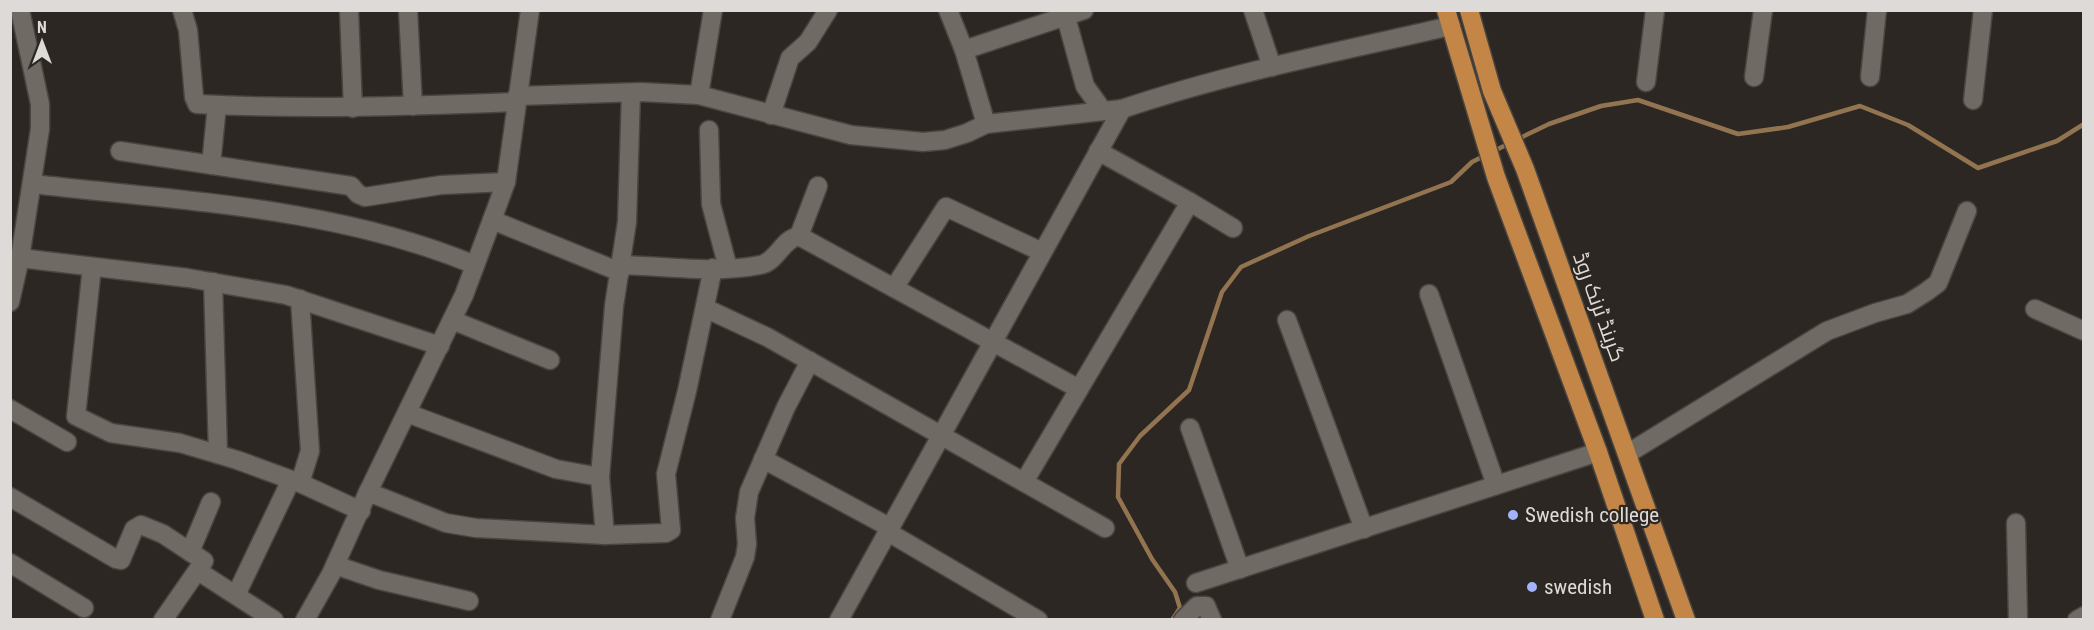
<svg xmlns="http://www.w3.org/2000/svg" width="2094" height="630" font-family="'Roboto Condensed',Cairo,sans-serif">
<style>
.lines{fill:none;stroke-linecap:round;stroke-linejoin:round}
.stream{stroke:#937450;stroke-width:4.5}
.minor-casing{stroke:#494541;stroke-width:21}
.highway-casing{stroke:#494541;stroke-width:21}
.minor{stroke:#706a65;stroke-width:18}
.highway{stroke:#c38647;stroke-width:18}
.poi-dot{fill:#a3b2fd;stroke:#2c2722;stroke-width:2}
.labels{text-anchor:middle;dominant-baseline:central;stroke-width:4.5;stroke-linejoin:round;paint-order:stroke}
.street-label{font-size:21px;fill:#dddad7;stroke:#2c2722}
.poi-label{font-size:21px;fill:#dddad7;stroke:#2c2722;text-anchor:start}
</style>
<rect width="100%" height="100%" fill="#2c2722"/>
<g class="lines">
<!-- stream -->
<g class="stream">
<path d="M1516 140 1549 124 1601 106 1638 100 1738 134 1788 127 1860 106 1908 125 1978 168 2057 141 2084 124"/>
<path d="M1492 152 1508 144"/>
<path d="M1172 620 1180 608 1175 592 1152 559 1118 497 1119 464 1140 436 1189 390 1222 292 1241 267 1309 236 1451 182 1472 162 1484 156"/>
</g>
<!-- minor casing -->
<g class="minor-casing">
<g id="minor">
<path d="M182 10 188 30 194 97 197 104C304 110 410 106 516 102"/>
<path d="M349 10 353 108"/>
<path d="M408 10 413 106"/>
<path d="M948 10 964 50 986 124"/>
<path d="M1064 10 1085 86 1103 111"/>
<path d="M1253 10 1272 67"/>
<path d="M964 50 1084 10"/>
<path d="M1754 77 1763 10"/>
<path d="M1870 77 1877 10"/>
<path d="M1646 82 1655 10"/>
<path d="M699 95 713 10"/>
<path d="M517 96 641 92 699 95 851 135 923 142 945 140 967 133 986 124 1122 109"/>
<path d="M1973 100 1983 10"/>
<path d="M771 115 790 58 808 42 828 10"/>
<path d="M709 130 711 204 728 268"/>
<path d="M120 151 351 186 358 194 365 197 441 185 506 182"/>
<path d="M1098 151 1190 202 1233 228"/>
<path d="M211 165 217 105"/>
<path d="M33 184C181 201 336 207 475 265"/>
<path d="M492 220 620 272"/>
<path d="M799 236 818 186"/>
<path d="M20 258 188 278 286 295 440 346"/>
<path d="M621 265C666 266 715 274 760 265 777 262 782 239 799 236L1079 389"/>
<path d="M92 267 76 416 111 433 180 443 237 460 300 483 361 511"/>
<path d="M213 282 218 454"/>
<path d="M894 288 946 207 1042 252"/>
<path d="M1429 294 1496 485"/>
<path d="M300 299 310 451 300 483"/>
<path d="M10 302 20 258 40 129V104L20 10"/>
<path d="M705 308 767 337 1105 528"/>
<path d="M2035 309 2084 331"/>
<path d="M452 320 550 360"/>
<path d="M1287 320 1364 529"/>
<path d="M10 409 67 442"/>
<path d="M407 413 556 469 600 477"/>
<path d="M1190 428 1240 569"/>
<path d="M1627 454 1827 331 1875 313 1907 304 1926 292 1938 283 1967 211"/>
<path d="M763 459 891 528"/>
<path d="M1024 482 1190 202"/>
<path d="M368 492 446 523 476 528 605 535 666 533 671 530 666 474 687 391 713 268"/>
<path d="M10 497 116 559 121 560 134 529 141 525 163 534 204 561 163 620"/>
<path d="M2016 523 2018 620"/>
<path d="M888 532 1038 620"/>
<path d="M605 535 600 477 614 306 627 222 631 93"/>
<path d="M190 552 211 502"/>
<path d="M10 563 84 608"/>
<path d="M335 565 379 580 469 601"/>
<path d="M198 571 274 620"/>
<path d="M1196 583 1598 452"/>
<path d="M236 595 291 480"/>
<path d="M305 620 331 574 368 492 464 295 492 220 506 182 530 10"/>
<path d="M720 620 745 557 747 544 745 518 749 492 786 407 810 361"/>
<path d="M839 620 1122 109C1229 73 1341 51 1451 26"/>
<path d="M1183 620 1197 606H1206L1212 620"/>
<path d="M2077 620 2084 616"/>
</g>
</g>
<!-- highway casing -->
<g class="highway-casing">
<g id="highway">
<path d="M1446 10 1496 177 1598 452 1655 620"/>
<path d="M1469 10 1492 91 1525 169 1686 620"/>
</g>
</g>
<!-- minor -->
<use href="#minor" class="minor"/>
<!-- highway -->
<use href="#highway" class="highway"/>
</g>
<!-- markers -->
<g class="poi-dot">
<circle cx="1513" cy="515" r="6"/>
<circle cx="1532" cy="587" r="6"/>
</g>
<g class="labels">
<!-- street labels -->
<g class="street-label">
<text transform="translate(1599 307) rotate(70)">گرینڈ ٹرنک روڈ</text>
</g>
<!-- poi labels -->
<g class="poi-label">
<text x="1525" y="515">Swedish college</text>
<text x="1544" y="587">swedish</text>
</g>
</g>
<!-- border -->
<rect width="2094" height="630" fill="none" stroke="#dddad7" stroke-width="24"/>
<!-- north arrow -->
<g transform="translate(42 42)" stroke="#2c2722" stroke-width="4.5" paint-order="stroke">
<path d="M0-4.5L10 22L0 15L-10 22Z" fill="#dddad7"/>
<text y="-9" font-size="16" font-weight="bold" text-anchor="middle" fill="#dddad7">N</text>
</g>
</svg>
